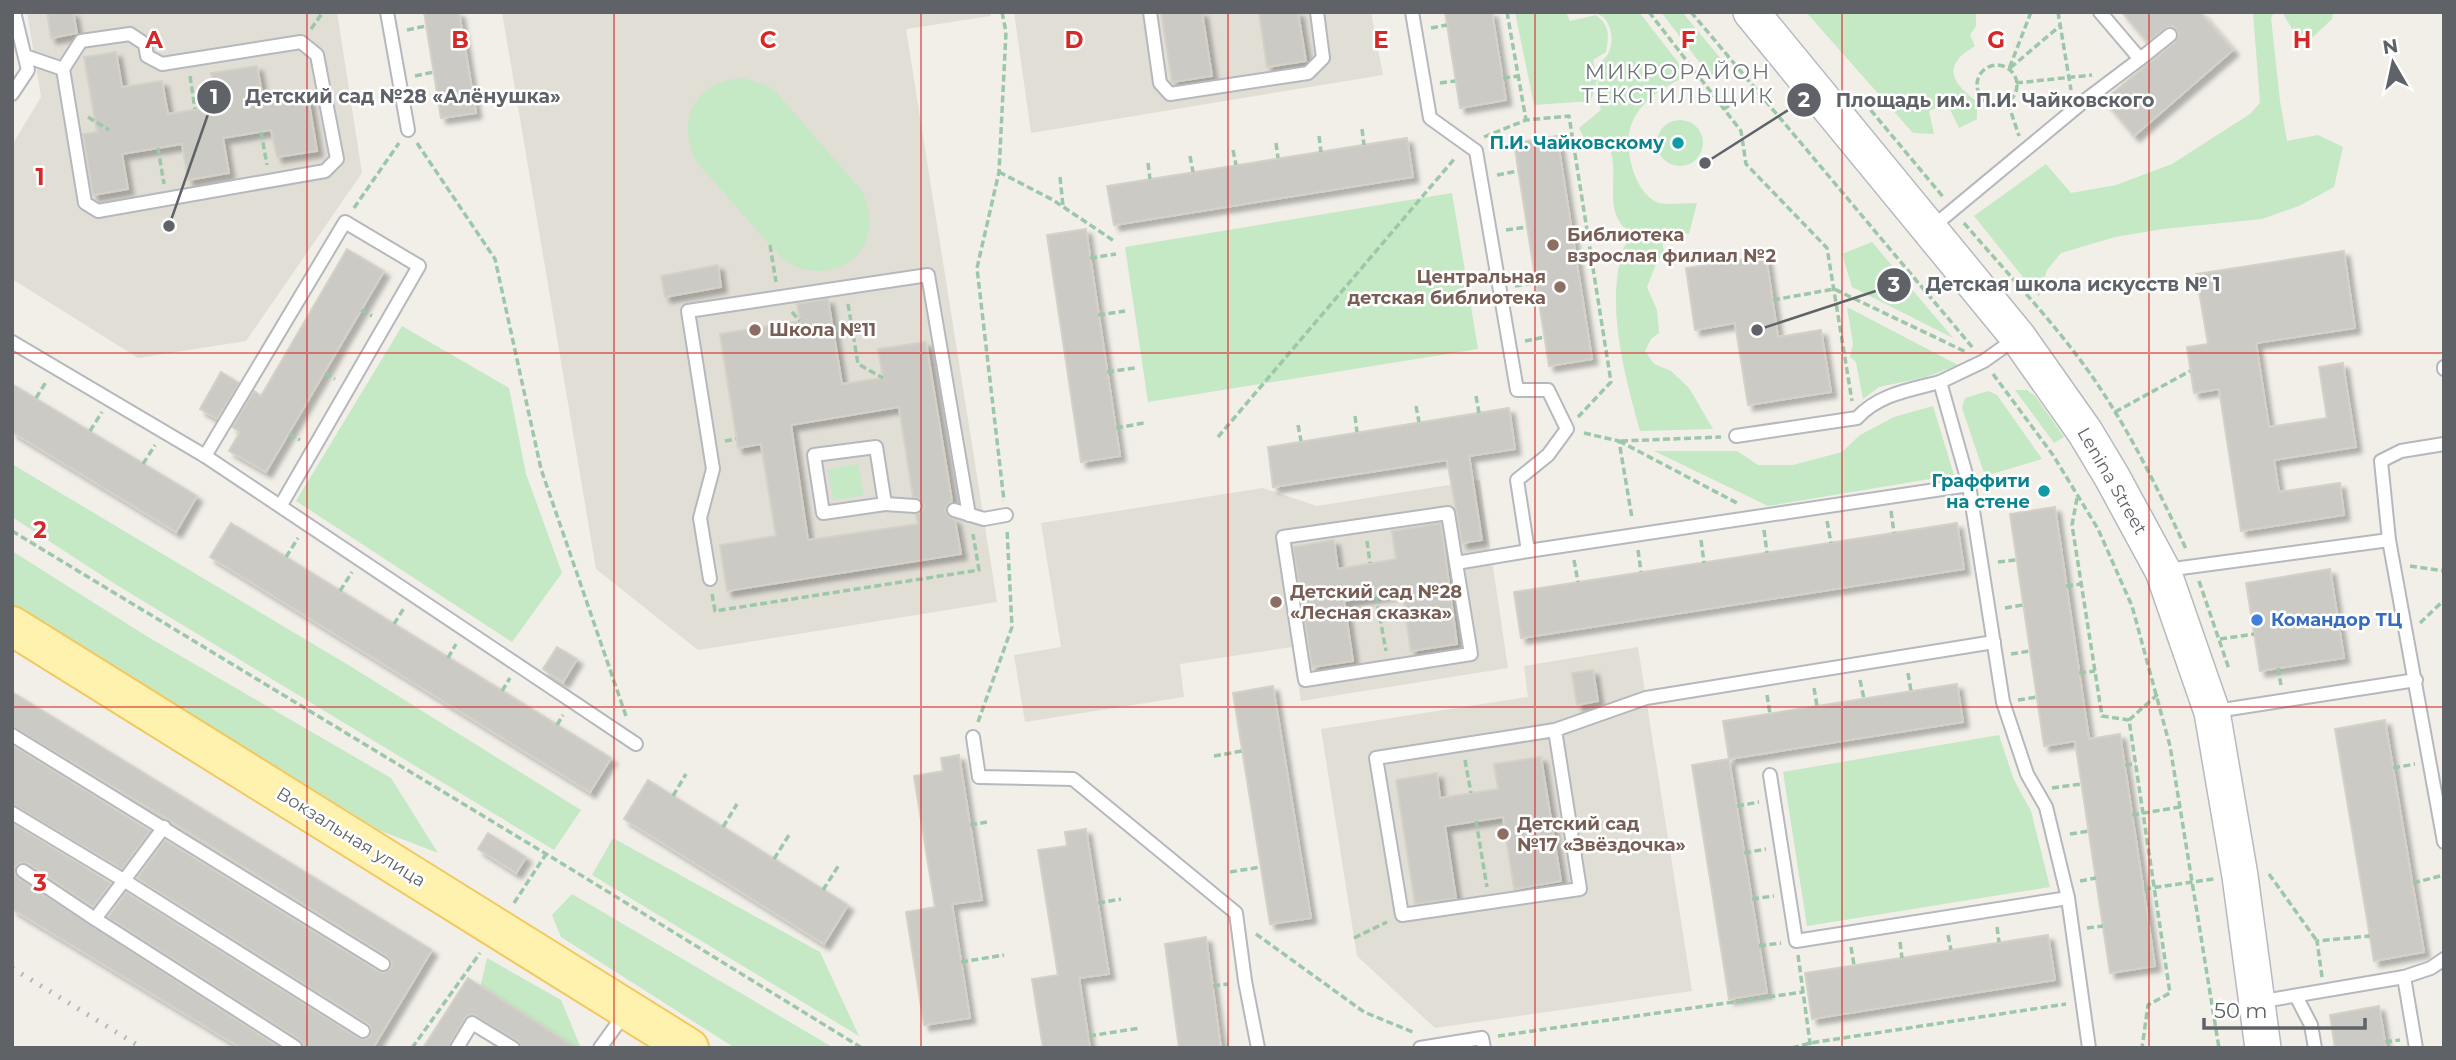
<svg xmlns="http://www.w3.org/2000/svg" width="2456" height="1060" font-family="Montserrat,sans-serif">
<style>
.education{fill:#e1ded6}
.green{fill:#c5e8c5}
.building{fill:#cccac5;stroke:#d6d1c6;stroke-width:2;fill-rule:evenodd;filter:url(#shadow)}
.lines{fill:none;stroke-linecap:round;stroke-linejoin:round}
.lane-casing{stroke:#b5b8bc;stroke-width:16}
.secondary-casing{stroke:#b6babf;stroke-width:38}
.primary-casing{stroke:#f2c960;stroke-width:42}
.path{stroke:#9cc7a9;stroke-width:3.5;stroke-dasharray:7 3.5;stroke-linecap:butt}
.lane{stroke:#fff;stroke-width:12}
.secondary{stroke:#fff;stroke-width:35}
.primary{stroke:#fff2af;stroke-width:38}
.rail{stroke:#b6b7b8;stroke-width:5;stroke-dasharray:2 9;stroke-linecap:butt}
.grid{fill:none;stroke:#d62828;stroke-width:2;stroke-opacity:0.55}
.culture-dot{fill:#0f9aa8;stroke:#fff;stroke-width:2.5}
.education-dot{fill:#8d6e63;stroke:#fff;stroke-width:2.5}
.shop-dot{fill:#3f7fe0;stroke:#fff;stroke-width:2.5}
.labels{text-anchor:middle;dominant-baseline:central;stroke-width:5;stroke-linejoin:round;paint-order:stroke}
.culture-label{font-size:18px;font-weight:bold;fill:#0d838f;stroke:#fff;text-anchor:end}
.education-label{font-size:18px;font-weight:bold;fill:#785e54;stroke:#fff;text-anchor:start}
.street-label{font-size:18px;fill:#5f6368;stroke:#fff}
.shop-label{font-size:18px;font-weight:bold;fill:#366cbe;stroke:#fff;text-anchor:start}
.quarter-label{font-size:21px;letter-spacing:2px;fill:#70757a;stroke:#fff}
.grid-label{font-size:23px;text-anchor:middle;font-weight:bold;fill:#d62828;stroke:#fff;stroke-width:5;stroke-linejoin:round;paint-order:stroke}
.leader{fill:none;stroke:#5f6368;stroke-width:2.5}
.callout-dot{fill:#5f6368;stroke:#fff;stroke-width:2.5}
.mark-label{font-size:21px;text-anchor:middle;font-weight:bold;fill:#fff}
.callout-label{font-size:19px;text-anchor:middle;font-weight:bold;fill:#5f6368;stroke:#fff;stroke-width:5;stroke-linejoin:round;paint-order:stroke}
</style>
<defs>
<filter id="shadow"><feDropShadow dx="5.5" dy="5.5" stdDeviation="2" flood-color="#0004"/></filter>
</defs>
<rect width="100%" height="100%" fill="#f1efe8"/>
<!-- education -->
<g class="education">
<path d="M27 12H337L362 173 246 341 138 358 12 279V145L41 97Z"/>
<path d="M502 12H990L991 16 906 29 997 602 698 650 596 569Z"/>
<path d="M1014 12H1371L1383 75 1031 133Z"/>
<path d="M1480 480 1508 668 1301 701 1292 647 1180 664 1184 697 1025 722 1014 655 1061 647 1041 523 1263 488 1317 506Z"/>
<path d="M1638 647 1692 991 1435 1028 1357 956 1321 729 1528 697 1524 666Z"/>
</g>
<!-- green -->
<g class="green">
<path d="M1515 12H1566L1570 21 1596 15C1610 26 1609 35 1606 52L1593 60 1597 79 1591 101 1534 105Z"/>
<path d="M1573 12H1639L1688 75C1645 96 1617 119 1633 170 1637 183 1645 198 1659 203 1667 205 1687 203 1697 203L1689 234 1669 231 1661 238 1665 255 1658 259 1647 287 1657 310 1659 333 1651 339 1645 351 1654 364 1671 371 1689 388 1713 429 1640 431C1624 372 1600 289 1631 232 1601 215 1620 176 1610 149L1594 148 1584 138 1579 128 1601 110C1596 95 1599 81 1597 65 1600 62 1604 60 1606 57 1615 46 1613 22 1600 15 1591 10 1582 17 1573 12Z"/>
<path d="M1661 12H1682L1726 65 1710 76Z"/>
<path d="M1806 12H1976V26L1970 35 1975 46C1969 50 1960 55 1957 61 1945 77 1966 93 1977 102V119L1959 128 1947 103 1929 111 1934 134 1913 133Z"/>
<path d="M2253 12H2274L2271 18 2280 101 2287 141 2318 135 2343 147 2334 187 2299 206 2262 219 2163 229 2115 237 2061 253 2047 270 2039 297 1974 216 2046 164 2071 193 2116 185 2172 164 2250 114 2260 103Z"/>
<path d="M2282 12H2333L2332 19 2313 37 2294 32Z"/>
<path d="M744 78 765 85 775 91 861 190C891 247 835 294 782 259L696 161C675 119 696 80 744 78Z"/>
<circle cx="1680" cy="143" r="23"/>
<path d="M1452 193 1478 349 1148 402 1125 247Z"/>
<path d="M1872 242 1953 338 1852 287 1842 254Z"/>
<path d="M1847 307 1958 365 1926 377 1879 387 1863 399 1856 362 1850 357 1853 344Z"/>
<path d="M402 326 509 388 526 474 562 573 512 642 296 501Z"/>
<path d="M2015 390H2027L2035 396 2064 437 2054 443Z"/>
<path d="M1988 391 1997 395 2042 459 1985 476 1962 408 1965 398Z"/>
<path d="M1933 406 1954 475 1768 506 1654 451H1737L1758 465H1793L1842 452 1860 435 1894 417Z"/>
<path d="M12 464 350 666 581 810 554 850 115 584 12 517Z"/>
<path d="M858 464 864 495 833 500 828 469Z"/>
<path d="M12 551 148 637 391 778 438 853 381 831 12 605Z"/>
<path d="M1999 735 2014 780 2031 811 2050 887 1807 926 1783 772Z"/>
<path d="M613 838 820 952 859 1036 592 875Z"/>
<path d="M572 894 834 1048H735L561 937 552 915Z"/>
<path d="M487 958 561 1000 581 1048H577L479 993Z"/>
</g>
<!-- building -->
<g class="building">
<path d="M47 12H73L77 33 51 38Z"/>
<path d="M424 12H459L476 113 441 118Z"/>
<path d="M1161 12H1202L1212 76 1172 82Z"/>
<path d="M1259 12H1298L1306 61 1267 67Z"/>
<path d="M1445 12H1492L1506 100 1460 108Z"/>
<path d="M2122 12H2200L2233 50 2134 136 2104 100 2175 42 2179 34 2174 27H2168L2147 42Z"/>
<path d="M116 52 122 87 162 81 168 114 217 106 211 73 257 66 263 98 307 91 317 151 277 157 271 130 223 138 229 173 188 180 182 144 122 154 128 189 93 195 83 134 97 132 84 57Z"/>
<path d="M1557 136 1592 359 1549 366 1514 143Z"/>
<path d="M1407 138 1413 177 1114 225 1107 186Z"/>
<path d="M1086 229 1120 456 1081 462 1047 235Z"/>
<path d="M347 249 384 271 266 472 229 451 240 432 232 427 254 391 261 396Z"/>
<path d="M2344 251 2355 328 2256 343 2269 427 2327 418 2319 367 2343 363 2356 447 2274 460 2279 492 2340 483 2344 515 2241 531 2219 389 2194 393 2187 347 2208 344 2196 274Z"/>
<path d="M1766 256 1778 337 1821 330 1831 392 1748 405 1735 323 1695 330 1686 268Z"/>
<path d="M718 265 721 287 665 297 661 276Z"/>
<path d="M828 299 842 384 883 378 878 349 926 342 952 501 948 504 945 511 948 516 955 520 961 554 727 591 720 545 776 536 761 444 738 448 720 334 800 321 797 304ZM899 407 913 497 920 499 924 506 922 511 916 515 918 524 808 540 791 425Z"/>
<path d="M221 372 239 383 217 419 200 409Z"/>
<path d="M12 384 197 496 176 532 12 432Z"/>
<path d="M1509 408 1515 449 1469 456 1482 540 1462 543 1447 460 1273 487 1268 447Z"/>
<path d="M2055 507 2089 739 2120 734 2155 966 2110 973 2075 741 2044 746 2010 514Z"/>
<path d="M231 523 611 758 590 792 210 557Z"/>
<path d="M1441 523 1457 644 1411 651 1402 592 1376 596 1344 601 1353 661 1312 667 1293 547 1334 540 1338 569 1396 559 1392 531Z"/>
<path d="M1957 523 1964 569 1521 638 1514 592Z"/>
<path d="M2330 569 2344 658 2260 671 2246 583Z"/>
<path d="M557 647 577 659 563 682 543 669Z"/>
<path d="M1593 670 1598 701 1577 705 1572 673Z"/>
<path d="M1957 684 1963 722 1729 759 1723 721Z"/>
<path d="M1273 686 1311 918 1270 924 1233 693Z"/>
<path d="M12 692 432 950 373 1048H304L300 1040 108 917 126 892 358 1038 366 1039 371 1035V1028L368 1024 137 878 165 840 378 971 383 973 390 969 392 964 388 957 169 820 12 726Z"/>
<path d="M2385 720 2424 952 2374 961 2335 729Z"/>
<path d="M12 745 150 831 122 869 12 804Z"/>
<path d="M959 755 982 900 952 904 970 1018 924 1025 906 912 935 907 914 776 943 771 941 758Z"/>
<path d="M1541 757 1561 881 1514 889 1503 817 1445 826 1456 898 1415 904 1396 780 1437 773 1440 798 1498 789 1494 764Z"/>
<path d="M1729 759 1767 993 1729 999 1692 765Z"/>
<path d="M648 780 848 905 824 944 624 819Z"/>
<path d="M12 823 111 883 93 907 27 863H20L15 867V874L18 878 280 1048H241L12 909Z"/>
<path d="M1086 829 1109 974 1079 978 1090 1048H1043L1032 979 1058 975 1038 850 1067 846 1065 832Z"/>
<path d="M488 833 526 857 516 873 478 849Z"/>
<path d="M2048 935 2055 980 1812 1019 1805 973Z"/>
<path d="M1206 937 1221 1048H1179L1165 944Z"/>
<path d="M468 978 576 1048H522L518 1041 472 1014 465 1018 448 1048H423Z"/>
<path d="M2379 1006 2386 1048H2335L2330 1015Z"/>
</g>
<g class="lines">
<!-- lane casing -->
<g class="lane-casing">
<g id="lane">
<path d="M387 12 408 130"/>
<path d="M1150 12 1160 83 1170 94 1308 73 1323 58 1317 12"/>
<path d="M1412 12 1430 118 1476 151 1517 390H1548L1567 429 1548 455 1517 480 1528 551 1969 485 2003 702 2027 774 2046 807 2068 898 1796 941 1770 775"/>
<path d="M25 56 63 69 85 203 98 211 325 171 337 159 317 55 301 42 162 64 147 56 145 44 130 34 81 41 63 69"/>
<path d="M2140 59 2170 35"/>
<path d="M12 94 28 70 14 12"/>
<path d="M1930 229 2083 102 2140 59 2100 12"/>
<path d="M12 342 205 456 636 744"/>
<path d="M2444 367V369"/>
<path d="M1736 436 1857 418C1879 394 1910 390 1940 382"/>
<path d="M2444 444 2401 451 2381 461 2389 540 2444 842"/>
<path d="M876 447 885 504 823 513 814 455Z"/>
<path d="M205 456 345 222 419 266 281 505"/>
<path d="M1969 485 1940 382 1984 361 2015 339"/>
<path d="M885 504 915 506"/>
<path d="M954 510 984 519 1006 515"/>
<path d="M1456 563 1471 654 1305 680 1283 537 1448 513 1456 563 1528 551"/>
<path d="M2166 570 2389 540"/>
<path d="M710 579 700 518 713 469 688 311 928 275 969 515"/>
<path d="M2216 711 2416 680"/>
<path d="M1555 730 1580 889 1402 915 1376 758 1555 730 1646 698 1994 642"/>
<path d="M12 735 383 964"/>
<path d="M973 737 979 777 1073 779 1236 913 1245 981 1258 1048"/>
<path d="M12 813 125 881 363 1031"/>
<path d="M23 871 95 919 295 1047"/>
<path d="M2068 898 2089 1048"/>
<path d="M95 919 164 827"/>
<path d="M2404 977 2416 1048"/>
<path d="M2296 996 2311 1025 2315 1048"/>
<path d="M2258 1002 2404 977 2431 968 2444 959"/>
<path d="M457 1048 472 1023 513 1048"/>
<path d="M600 1048 625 1013"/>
<path d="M1420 1048 1482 1038 1484 1048"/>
</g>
</g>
<!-- secondary casing -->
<g class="secondary-casing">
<path id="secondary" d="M1751 12 2018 337 2085 432 2112 477 2163 571 2212 712 2240 876 2263 1048"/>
</g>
<!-- primary casing -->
<g class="primary-casing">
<path id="primary" d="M12 626 689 1048"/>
</g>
<!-- path -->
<g class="path">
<path d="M1002 12 1006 32 999 172 977 268 1004 501"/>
<path d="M1507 12 1526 120"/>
<path d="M1649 12 1724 109"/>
<path d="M1691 12 1973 348"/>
<path d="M2031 12 2009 69 2061 25"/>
<path d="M2058 12 2071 90"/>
<path d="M1431 28 1447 25"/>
<path d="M311 29 323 12"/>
<path d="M407 30 426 26"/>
<circle cx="1997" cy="85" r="20"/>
<path d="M190 76 195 109"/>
<path d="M415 76 434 72"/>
<path d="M1503 78 1519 76"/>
<path d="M1440 83 1455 81"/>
<path d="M2016 83 2092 75"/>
<path d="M1755 88 1724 109 1741 131 1746 164 1827 248 1852 401"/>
<path d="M1864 102 1944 198"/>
<path d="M2008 103 2019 136"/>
<path d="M88 117 109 130"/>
<path d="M1362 129 1364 145"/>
<path d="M261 132 267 165"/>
<path d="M1319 136 1321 152"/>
<path d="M1484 137 1526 120 1569 116 1611 382 1578 417"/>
<path d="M417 143 495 259 541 469 627 719"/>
<path d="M1276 143 1278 158"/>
<path d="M158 148 164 184"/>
<path d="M1233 150 1236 165"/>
<path d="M1190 156 1193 172"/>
<path d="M1148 163 1150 179"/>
<path d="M999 172 1053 200 1114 241"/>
<path d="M1497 175 1518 171"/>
<path d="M1060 177 1063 206"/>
<path d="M354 208 399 143"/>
<path d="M1964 223C2006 272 2051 319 2089 372 2128 427 2158 489 2187 551"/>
<path d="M1506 230 1527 227"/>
<path d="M770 245 776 282"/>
<path d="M1090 258 1116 254"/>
<path d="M1515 286 1536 283"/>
<path d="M1773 300 1834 289 1966 352"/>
<path d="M848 304 858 364 883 378"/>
<path d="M361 310 372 316"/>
<path d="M792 312 800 321"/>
<path d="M1098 315 1125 311"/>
<path d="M833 327 852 324"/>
<path d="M1525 341 1545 337"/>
<path d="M1107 372 1135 368"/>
<path d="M325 373 335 379"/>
<path d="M1993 374 2053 455 2098 529 2132 606 2170 746 2219 1048"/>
<path d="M1476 396 1479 413"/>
<path d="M36 398 46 382"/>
<path d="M1416 406 1419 422"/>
<path d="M2115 412 2190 371"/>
<path d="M1355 416 1357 432"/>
<path d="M1298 425 1301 441"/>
<path d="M1116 428 1144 423"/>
<path d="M90 431 102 412"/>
<path d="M1584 433 1619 441 1632 518"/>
<path d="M289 434 300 440"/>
<path d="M1218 437 1456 157"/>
<path d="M725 441 736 439"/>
<path d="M1619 441 1737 503"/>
<path d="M1621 441 1721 437"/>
<path d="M143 464 155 445"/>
<path d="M2077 498 2072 525 2102 716 2129 720 2170 993 2148 1005 2142 1048"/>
<path d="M1891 511 1894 533"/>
<path d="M1827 521 1831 543"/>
<path d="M1764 530 1767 553"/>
<path d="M12 531 566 866 862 1048"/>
<path d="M1701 540 1704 563"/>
<path d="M1367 541 1370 563"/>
<path d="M1638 550 1641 572"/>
<path d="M286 557 298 538"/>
<path d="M1574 560 1578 582"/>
<path d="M1998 562 2016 560"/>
<path d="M2410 566 2444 571"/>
<path d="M2199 581 2229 669"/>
<path d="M2066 586 2081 584"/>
<path d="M340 591 352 572"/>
<path d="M712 594 715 611 979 570 973 534"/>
<path d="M1376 596 1386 651"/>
<path d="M2005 608 2023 605"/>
<path d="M2420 623 2444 600"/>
<path d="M394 624 404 608"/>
<path d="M2220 639 2254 634"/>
<path d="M2011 654 2030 651"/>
<path d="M448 658 456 644"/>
<path d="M2278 668 2281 685"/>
<path d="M1908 673 1911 691"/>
<path d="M2079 673 2095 671"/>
<path d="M1860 680 1864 699"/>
<path d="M1814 688 1817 706"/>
<path d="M502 691 510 678"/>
<path d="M1767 695 1770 714"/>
<path d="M2018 700 2037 697"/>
<path d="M2129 720 2158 694"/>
<path d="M978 722 1012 627 1007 529"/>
<path d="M557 725 563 715"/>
<path d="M1214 756 1242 751"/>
<path d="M1465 760 1471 793"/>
<path d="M2125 765 2136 764"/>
<path d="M2393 768 2415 764"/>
<path d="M2052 788 2081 784"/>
<path d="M673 796 686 774"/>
<path d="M1737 806 1759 802"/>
<path d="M2132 815 2180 807"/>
<path d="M1476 821 1487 887"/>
<path d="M970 825 987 822"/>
<path d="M723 827 737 804"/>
<path d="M2070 834 2089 831"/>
<path d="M1744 853 1766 849"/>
<path d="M774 859 789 835"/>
<path d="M1230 872 1261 867"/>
<path d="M2269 874 2317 941"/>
<path d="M2080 881 2096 878"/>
<path d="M2413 883 2444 875"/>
<path d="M2144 889 2214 879"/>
<path d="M823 890 839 865"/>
<path d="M1752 899 1774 896"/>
<path d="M514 903 546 854"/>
<path d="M1098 903 1121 899"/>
<path d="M1997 927 1999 942"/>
<path d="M2087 928 2103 926"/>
<path d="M1256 934 1364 1012 1415 1033"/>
<path d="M1948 935 1951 950"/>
<path d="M1354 938 1387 922"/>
<path d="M1900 942 1902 958"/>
<path d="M1759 946 1781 943"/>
<path d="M1851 947 1854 965"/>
<path d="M1798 955 1810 1043 1814 1048"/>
<path d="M961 962 1004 955"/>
<path d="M2322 977 2317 941 2370 936"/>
<path d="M1213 986 1228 984"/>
<path d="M1089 1036 1140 1028"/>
<path d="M1498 1036 1803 992"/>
<path d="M2385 1042 2400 1040"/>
<path d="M412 1048 480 953"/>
<path d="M1792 1048 1810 1043 2066 1004"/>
</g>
<!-- lane -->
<use href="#lane" class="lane"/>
<!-- secondary -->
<use href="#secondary" class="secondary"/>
<!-- primary -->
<use href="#primary" class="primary"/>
<!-- rail -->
<path class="rail" d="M12 968 142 1048"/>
</g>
<!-- grid -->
<path class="grid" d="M307 12V1048M614 12V1048M921 12V1048M1228 12V1048M1535 12V1048M1842 12V1048M2149 12V1048M12 353H2444M12 707H2444"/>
<!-- markers -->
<g class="culture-dot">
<circle cx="1678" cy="143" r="7"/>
<circle cx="2044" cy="491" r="7"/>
</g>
<g class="education-dot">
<circle cx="1553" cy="245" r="7"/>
<circle cx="1560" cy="287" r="7"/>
<circle cx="755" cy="330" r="7"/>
<circle cx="1276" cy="602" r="7"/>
<circle cx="1503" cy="834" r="7"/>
</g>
<circle class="shop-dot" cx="2257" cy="620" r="7"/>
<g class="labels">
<!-- culture labels -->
<g class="culture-label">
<text x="1664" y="143">П.И. Чайковскому</text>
<text x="2030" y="481">Граффити<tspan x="2030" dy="21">на стене</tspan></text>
</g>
<!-- education labels -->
<g class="education-label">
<text x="1567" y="235">Библиотека<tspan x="1567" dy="21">взрослая филиал №2</tspan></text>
<text x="1546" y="277" text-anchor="end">Центральная<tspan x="1546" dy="21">детская библиотека</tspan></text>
<text x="769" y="330">Школа №11</text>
<text x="1290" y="592">Детский сад №28<tspan x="1290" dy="21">«Лесная сказка»</tspan></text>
<text x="1517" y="824">Детский сад<tspan x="1517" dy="21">№17 «Звёздочка»</tspan></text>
</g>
<!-- street labels -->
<g class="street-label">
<text transform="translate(2112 481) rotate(60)">Lenina Street</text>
<text transform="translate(351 837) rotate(32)">Вокзальная улица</text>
</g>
<!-- shop labels -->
<g class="shop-label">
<text x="2271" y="620">Командор ТЦ</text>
</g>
<!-- quarter labels -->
<g class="quarter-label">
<text x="1678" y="71">МИКРОРАЙОН<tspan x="1678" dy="24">ТЕКСТИЛЬЩИК</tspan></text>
</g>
</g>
<g class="grid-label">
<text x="154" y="48">A</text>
<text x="460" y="48">B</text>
<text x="768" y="48">C</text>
<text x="1074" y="48">D</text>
<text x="1381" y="48">E</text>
<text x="1688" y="48">F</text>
<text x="1996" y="48">G</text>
<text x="2302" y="48">H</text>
<text x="40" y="185">1</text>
<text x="40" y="538">2</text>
<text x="40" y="891">3</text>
</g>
<!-- callouts -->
<path class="leader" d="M169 226L214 97M1705 163L1804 100M1757 330L1894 285"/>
<g class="callout-dot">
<circle cx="169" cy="226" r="7"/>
<circle cx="1705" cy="163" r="7"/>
<circle cx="1757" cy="330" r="7"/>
<circle cx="214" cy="97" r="18"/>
<circle cx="1804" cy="100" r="18"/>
<circle cx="1894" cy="285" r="18"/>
</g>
<g class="mark-label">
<text x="214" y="104">1</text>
<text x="1804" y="107">2</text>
<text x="1894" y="292">3</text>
</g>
<g class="callout-label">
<text x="403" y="103">Детский сад №28 «Алёнушка»</text>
<text x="1995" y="107">Площадь им. П.И. Чайковского</text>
<text x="2073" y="291">Детская школа искусств № 1</text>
</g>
<!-- border -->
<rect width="2456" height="1060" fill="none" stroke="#5f6368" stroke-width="28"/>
<!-- north arrow -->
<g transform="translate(2393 63) rotate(351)" stroke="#ffffff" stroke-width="5" paint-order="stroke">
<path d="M0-5L12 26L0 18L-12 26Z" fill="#5f6368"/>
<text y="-10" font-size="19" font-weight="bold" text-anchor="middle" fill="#5f6368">N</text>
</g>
<!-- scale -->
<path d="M2204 1018v10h161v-10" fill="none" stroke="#5f6368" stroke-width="3.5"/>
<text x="2214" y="1018" font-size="21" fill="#5f6368" stroke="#ffffff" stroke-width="5" paint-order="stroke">50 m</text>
</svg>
